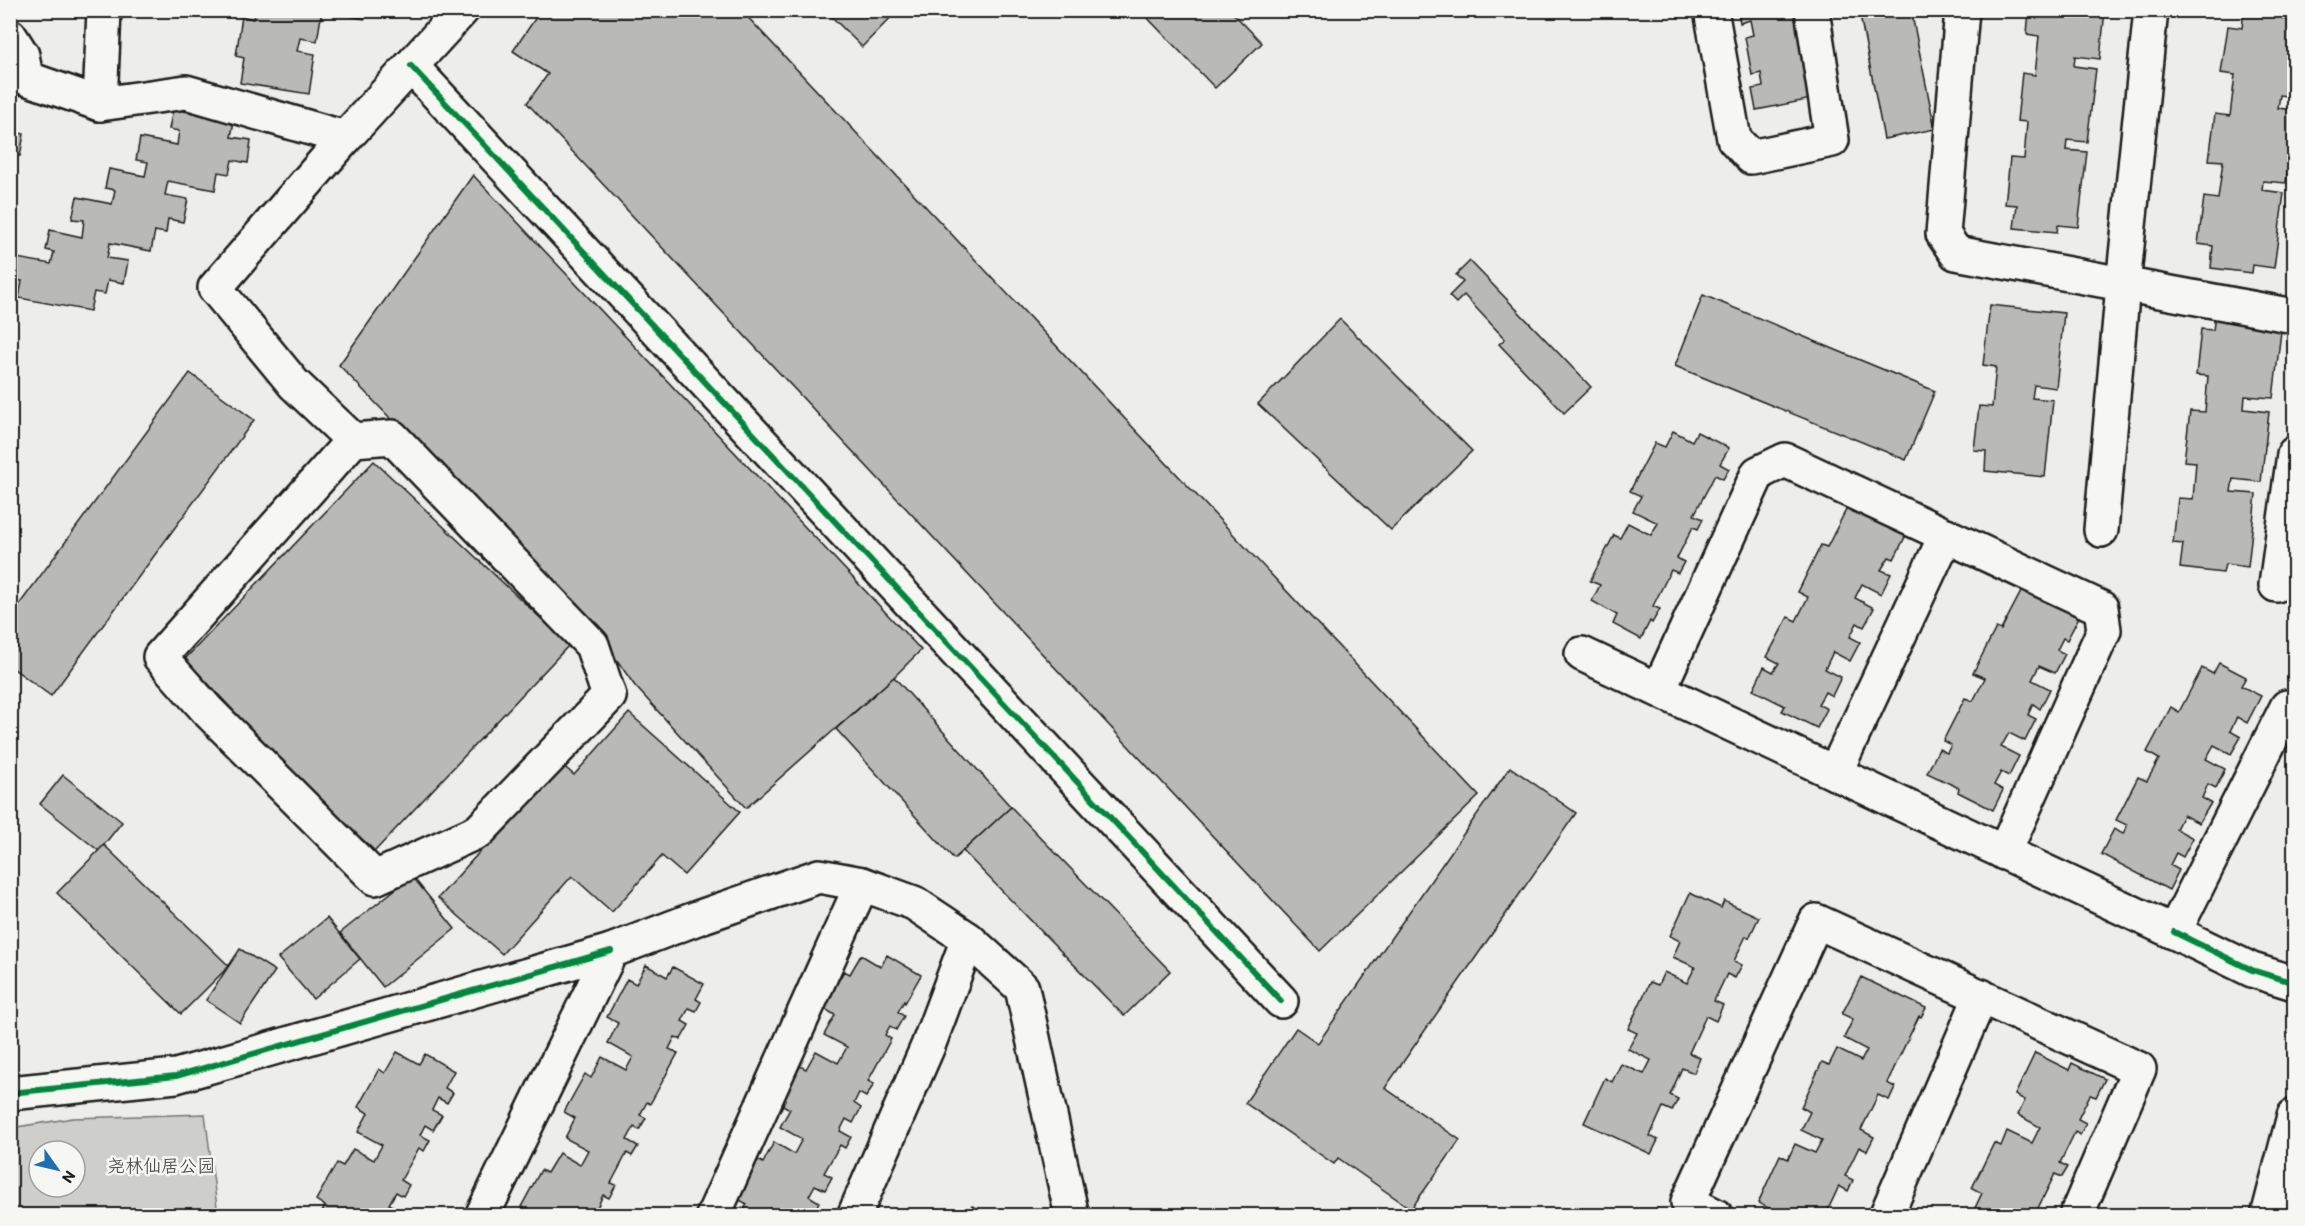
<svg xmlns="http://www.w3.org/2000/svg" width="2305" height="1226" font-family="Itim,'LXGW WenKai TC',sans-serif">
<style>
.green{fill:#cececb;stroke:#757574;stroke-width:1.5;fill-rule:evenodd}
.building{fill:#b9b9b6;stroke:#1c1c1c;stroke-width:1.5}
.lines{fill:none;stroke-linecap:round;stroke-linejoin:round}
.minor-casing{stroke:#1c1c1c;stroke-width:38}
.major-casing{stroke:#1c1c1c;stroke-width:38}
.minor{stroke:#f6f6f2;stroke-width:33}
.major{stroke:#f6f6f2;stroke-width:33}
.cycleway-casing{stroke:#f6f6f2;stroke-width:10}
.cycleway{stroke:#00873e;stroke-width:6}
.labels{text-anchor:middle;dominant-baseline:central;stroke-width:5;stroke-linejoin:round;paint-order:stroke}
.park-label{font-size:18px;fill:#515151;stroke:#f6f6f2}
</style>
<rect width="100%" height="100%" fill="#edede9"/>
<filter id="ink" filterUnits="userSpaceOnUse"><feTurbulence type="fractalNoise" baseFrequency=".0167" numOctaves="2"/><feDisplacementMap in="SourceGraphic" scale="12" xChannelSelector="R" yChannelSelector="G"/><feConvolveMatrix kernelMatrix="1 2 1 2 8 2 1 2 1" color-interpolation-filters="sRGB"/></filter>
<g filter="url(#ink)">
<!-- green -->
<path class="green" d="M205 1114 218 1215H11V1128L73 1118ZM39 1151H75V1187H39Z"/>
<!-- building -->
<g class="building">
<path d="M255 10H367L365 19 322 11 317 41 300 38 297 51 315 54 309 94 240 83 244 58 236 56 242 16 253 19Z"/>
<path d="M541 10H741L1479 796 1320 951 527 103 548 74 513 51Z"/>
<path d="M825 10H898L862 47Z"/>
<path d="M1140 10H1230L1262 43 1215 88Z"/>
<path d="M1738 10H1800L1817 98 1756 110 1752 89 1763 87 1761 73 1752 75 1745 37 1753 35 1750 20 1740 23Z"/>
<path d="M1859 10H1911L1935 129 1884 139Z"/>
<path d="M2029 10H2105L2100 59 2075 56 2074 66 2096 69 2087 142 2067 140 2066 150 2087 152 2078 227 2058 225 2057 232 2014 228 2017 205 2005 204 2010 158 2024 159 2027 122 2017 121 2022 73 2035 75 2039 36 2027 34Z"/>
<path d="M2244 10H2284L2283 19 2294 21V97L2280 95 2278 108 2294 110 2286 183 2263 181 2262 190 2284 193 2274 268 2253 265 2252 273 2211 268 2213 246 2198 244 2204 197 2218 199 2223 161 2209 160 2215 114 2230 116 2235 75 2221 73 2228 26 2242 28Z"/>
<path d="M173 109 234 121 231 137 251 140 248 163 232 160 229 174 218 172 215 190 168 181 165 195 188 199 183 222 168 219 166 233 155 231 151 251 110 243 107 258 128 261 124 283 108 280 105 294 94 292 90 311 19 298 22 281 13 280 17 258 51 264 54 252 46 250 50 230 82 237 84 220 72 219 77 197 112 204 115 190 105 188 109 169 145 176 148 162 136 160 140 138 177 145 179 131 169 129Z"/>
<path d="M10 113 15 114 11 131 24 134 20 156 10 154Z"/>
<path d="M473 175 921 650 894 677 746 808 635 686 600 636 339 365Z"/>
<path d="M1470 261 1591 387 1564 413 1499 344 1505 339 1464 295 1456 303 1449 296 1463 282 1456 275Z"/>
<path d="M1703 295 1935 391 1906 460 1675 366Z"/>
<path d="M1990 305 2064 313 2056 388 2034 385 2032 398 2053 400 2045 477 1985 471 1986 451 1974 450 1979 406 1992 407 1996 367 1983 365Z"/>
<path d="M2215 315 2282 323 2273 398 2245 396 2244 409 2269 412 2261 482 2233 479 2231 492 2256 494 2248 567 2225 564 2223 573 2180 568 2183 544 2173 543 2178 498 2193 499 2196 462 2184 461 2190 411 2205 412 2208 376 2196 375 2201 329 2213 330Z"/>
<path d="M1340 319 1472 451 1391 530 1258 404Z"/>
<path d="M190 373 254 420 51 696 10 666V617Z"/>
<path d="M1673 431 1692 441 1697 432 1729 448 1720 464 1729 469 1723 479 1715 475 1694 515 1703 519 1698 529 1693 527 1677 558 1684 562 1678 573 1671 570 1653 606 1660 609 1652 623 1650 621 1641 639 1613 624 1617 615 1592 601 1600 585 1590 581 1614 535 1620 538 1628 523 1651 535 1658 523 1633 511 1641 496 1630 491 1655 443 1665 447Z"/>
<path d="M374 461 569 645 375 851 302 784 185 659Z"/>
<path d="M1848 506 1906 535 1894 559 1889 557 1881 570 1891 574 1881 594 1862 584 1855 598 1874 608 1864 627 1857 623 1850 637 1860 642 1850 661 1833 652 1825 669 1841 677 1832 696 1825 692 1818 704 1827 709 1817 728 1782 711 1785 706 1753 690 1764 667 1773 672 1779 663 1767 657 1788 617 1796 621 1808 597 1798 592 1821 545 1827 547Z"/>
<path d="M2023 588 2079 617 2067 640 2063 638 2057 650 2065 654 2055 673 2039 666 2032 680 2050 689 2040 709 2033 704 2028 715 2036 719 2025 741 2009 733 2001 747 2019 756 2009 776 2001 772 1994 785 2003 790 1993 810 1958 792 1959 788 1927 773 1939 749 1947 753 1951 745 1943 741 1965 698 1973 701 1985 678 1973 673 1996 628 2001 630Z"/>
<path d="M2219 663 2246 677 2241 686 2261 696 2247 723 2237 717 2230 731 2241 737 2231 754 2214 745 2206 759 2225 769 2216 788 2208 784 2202 798 2211 803 2199 823 2183 815 2176 829 2193 838 2183 857 2176 853 2170 865 2179 870 2169 890 2101 854 2114 829 2123 834 2127 825 2116 820 2138 777 2147 781 2159 759 2147 752 2171 707 2179 712 2202 668 2213 674Z"/>
<path d="M894 677 1011 807 954 859 836 729Z"/>
<path d="M629 713 740 812 684 875 662 856 612 912 572 876 502 954 438 898 560 763 574 775Z"/>
<path d="M1510 767 1576 813 1385 1088 1460 1140 1411 1209 1338 1158 1334 1164 1245 1103 1296 1028 1318 1043Z"/>
<path d="M63 775 122 822 99 851 40 804Z"/>
<path d="M1011 807 1170 971 1124 1016 963 851Z"/>
<path d="M104 845 229 966 181 1014 57 893Z"/>
<path d="M412 876 455 929 383 987 340 933Z"/>
<path d="M1690 893 1721 908 1724 901 1759 917 1749 938 1746 936 1734 961 1742 965 1735 978 1727 974 1714 1001 1723 1005 1716 1021 1706 1016 1689 1053 1700 1058 1694 1073 1682 1068 1670 1095 1678 1099 1672 1111 1663 1107 1650 1136 1658 1140 1651 1154 1584 1123 1605 1078 1612 1082 1621 1064 1644 1074 1651 1060 1628 1049 1637 1033 1628 1029 1650 982 1658 985 1664 972 1687 983 1695 967 1673 957 1680 941 1670 936Z"/>
<path d="M327 918 360 959 313 999 278 958Z"/>
<path d="M240 949 275 971 240 1023 206 1000Z"/>
<path d="M861 955 881 967 887 955 921 975 905 1003 904 1001 898 1012 904 1016 896 1030 890 1026 885 1035 891 1039 868 1081 874 1084 866 1097 859 1093 854 1103 861 1108 853 1123 846 1119 840 1131 851 1137 845 1148 840 1145 824 1173 832 1177 825 1190 815 1185 809 1196 819 1202 812 1216 803 1214 802 1216H741L747 1204 736 1198 758 1160 763 1163 774 1142 794 1154 802 1139 780 1127 790 1109 779 1103 800 1066 806 1069 816 1051 838 1063 847 1047 824 1035 835 1015 823 1008 844 971 850 974Z"/>
<path d="M646 965 667 977 673 967 704 984 696 999 701 1002 696 1011 689 1008 682 1021 689 1025 681 1039 675 1037 669 1049 678 1053 650 1104 647 1102 640 1115 646 1118 639 1130 634 1127 627 1140 638 1146 632 1156 627 1153 611 1183 616 1185 609 1198 603 1195 597 1208 604 1212 602 1216H529L531 1212 521 1207 541 1170 547 1173 559 1153 580 1165 588 1150 565 1138 575 1118 564 1112 585 1074 591 1078 602 1057 626 1070 633 1057 608 1043 618 1023 607 1017 627 979 636 984Z"/>
<path d="M1861 977 1926 1008 1921 1017 1919 1016 1887 1083 1895 1087 1889 1100 1878 1095 1861 1130 1874 1137 1867 1151 1859 1147 1845 1176 1853 1180 1848 1191 1839 1186 1825 1216H1785L1758 1203 1780 1155 1788 1159 1795 1144 1815 1153 1822 1140 1801 1130 1810 1112 1801 1107 1822 1062 1829 1065 1837 1049 1861 1061 1867 1050 1844 1038 1853 1019 1842 1014Z"/>
<path d="M397 1052 419 1064 425 1054 454 1071 445 1088 453 1093 447 1103 438 1098 432 1110 442 1115 433 1130 425 1125 420 1135 430 1140 424 1151 419 1148 401 1180 409 1185 403 1196 396 1192 389 1204 396 1208 391 1216H320L325 1206 316 1200 337 1163 343 1166 353 1149 374 1160 382 1145 358 1132 368 1113 358 1107 379 1069 385 1073Z"/>
<path d="M2035 1053 2069 1070 2072 1063 2105 1079 2096 1097 2090 1095 2078 1119 2086 1123 2080 1135 2075 1132 2060 1163 2068 1167 2062 1177 2055 1174 2036 1212 2043 1216H1991L1975 1208 1982 1193 1972 1188 1994 1143 2001 1146 2007 1131 2032 1143 2040 1127 2018 1115 2025 1100 2015 1095Z"/>
<path d="M972 1206 990 1216H967Z"/>
</g>
<g class="lines">
<!-- minor casing -->
<g class="minor-casing">
<g id="minor">
<path d="M1711 10 1734 139 1751 157 1832 140 1812 10"/>
<path d="M1962 10 1943 234 1956 253 2294 316"/>
<path d="M10 36 22 55 26 78 100 104 186 92 345 138 215 288 294 384 353 440 160 657 208 711 375 878 479 831 609 696 592 645 392 437 353 440"/>
<path d="M411 66 1281 1001"/>
<path d="M100 104 104 10"/>
<path d="M345 138 462 10"/>
<path d="M2101 530 2123 285 2151 10"/>
<path d="M2276 585 2294 454"/>
<path d="M1582 654 1835 773 1946 535"/>
<path d="M1659 689 1758 473 1785 460 2101 608 2104 630 2004 853"/>
<path d="M1835 773 2174 932 2287 707"/>
<path d="M2174 932 2252 970 2294 983"/>
<path d="M10 1093 176 1076 611 951"/>
<path d="M482 1216 611 951 700 917 819 876 862 884 914 903 968 939 1022 988 1072 1216"/>
<path d="M713 1216 862 884"/>
<path d="M854 1216 928 1046 968 939"/>
<path d="M1716 1216 1688 1202 1816 921 2139 1069 2076 1216"/>
<path d="M1886 1216 1981 996"/>
</g>
</g>
<!-- major casing -->
<g class="major-casing">
<path id="major" d="M2268 1216 2294 1116"/>
</g>
<!-- minor -->
<use href="#minor" class="minor"/>
<!-- major -->
<use href="#major" class="major"/>
<!-- cycleway casing -->
<g class="cycleway-casing">
<g id="cycleway">
<path d="M411 66 1281 1001"/>
<path d="M2174 932 2252 970 2294 983"/>
<path d="M10 1093 176 1076 611 951"/>
</g>
</g>
<!-- cycleway -->
<use href="#cycleway" class="cycleway"/>
</g>
</g>
<g class="labels">
<!-- park labels -->
<g class="park-label">
<text x="161" y="1166">尧林仙居公园</text>
</g>
</g>
<!-- margin -->
<rect width="2305" height="1226" fill="none" stroke="#f6f6f2" stroke-width="36"/>
<rect x="18" y="18" width="2269" height="1190" fill="none" stroke="#1c1c1c" stroke-width="2" filter="url(#ink)"/>
<!-- north arrow -->
<g transform="translate(57 1169) rotate(124)"><circle r="28" fill="#f6f6f2" stroke="#9f9f9c" stroke-width="1.5"/>
<path d="M0-4.5L10 22L0 15L-10 22Z" fill="#1f6fb2"/>
<text y="-9" font-size="16" font-weight="bold" text-anchor="middle" fill="#1c1c1c">N</text>
</g>
</svg>
